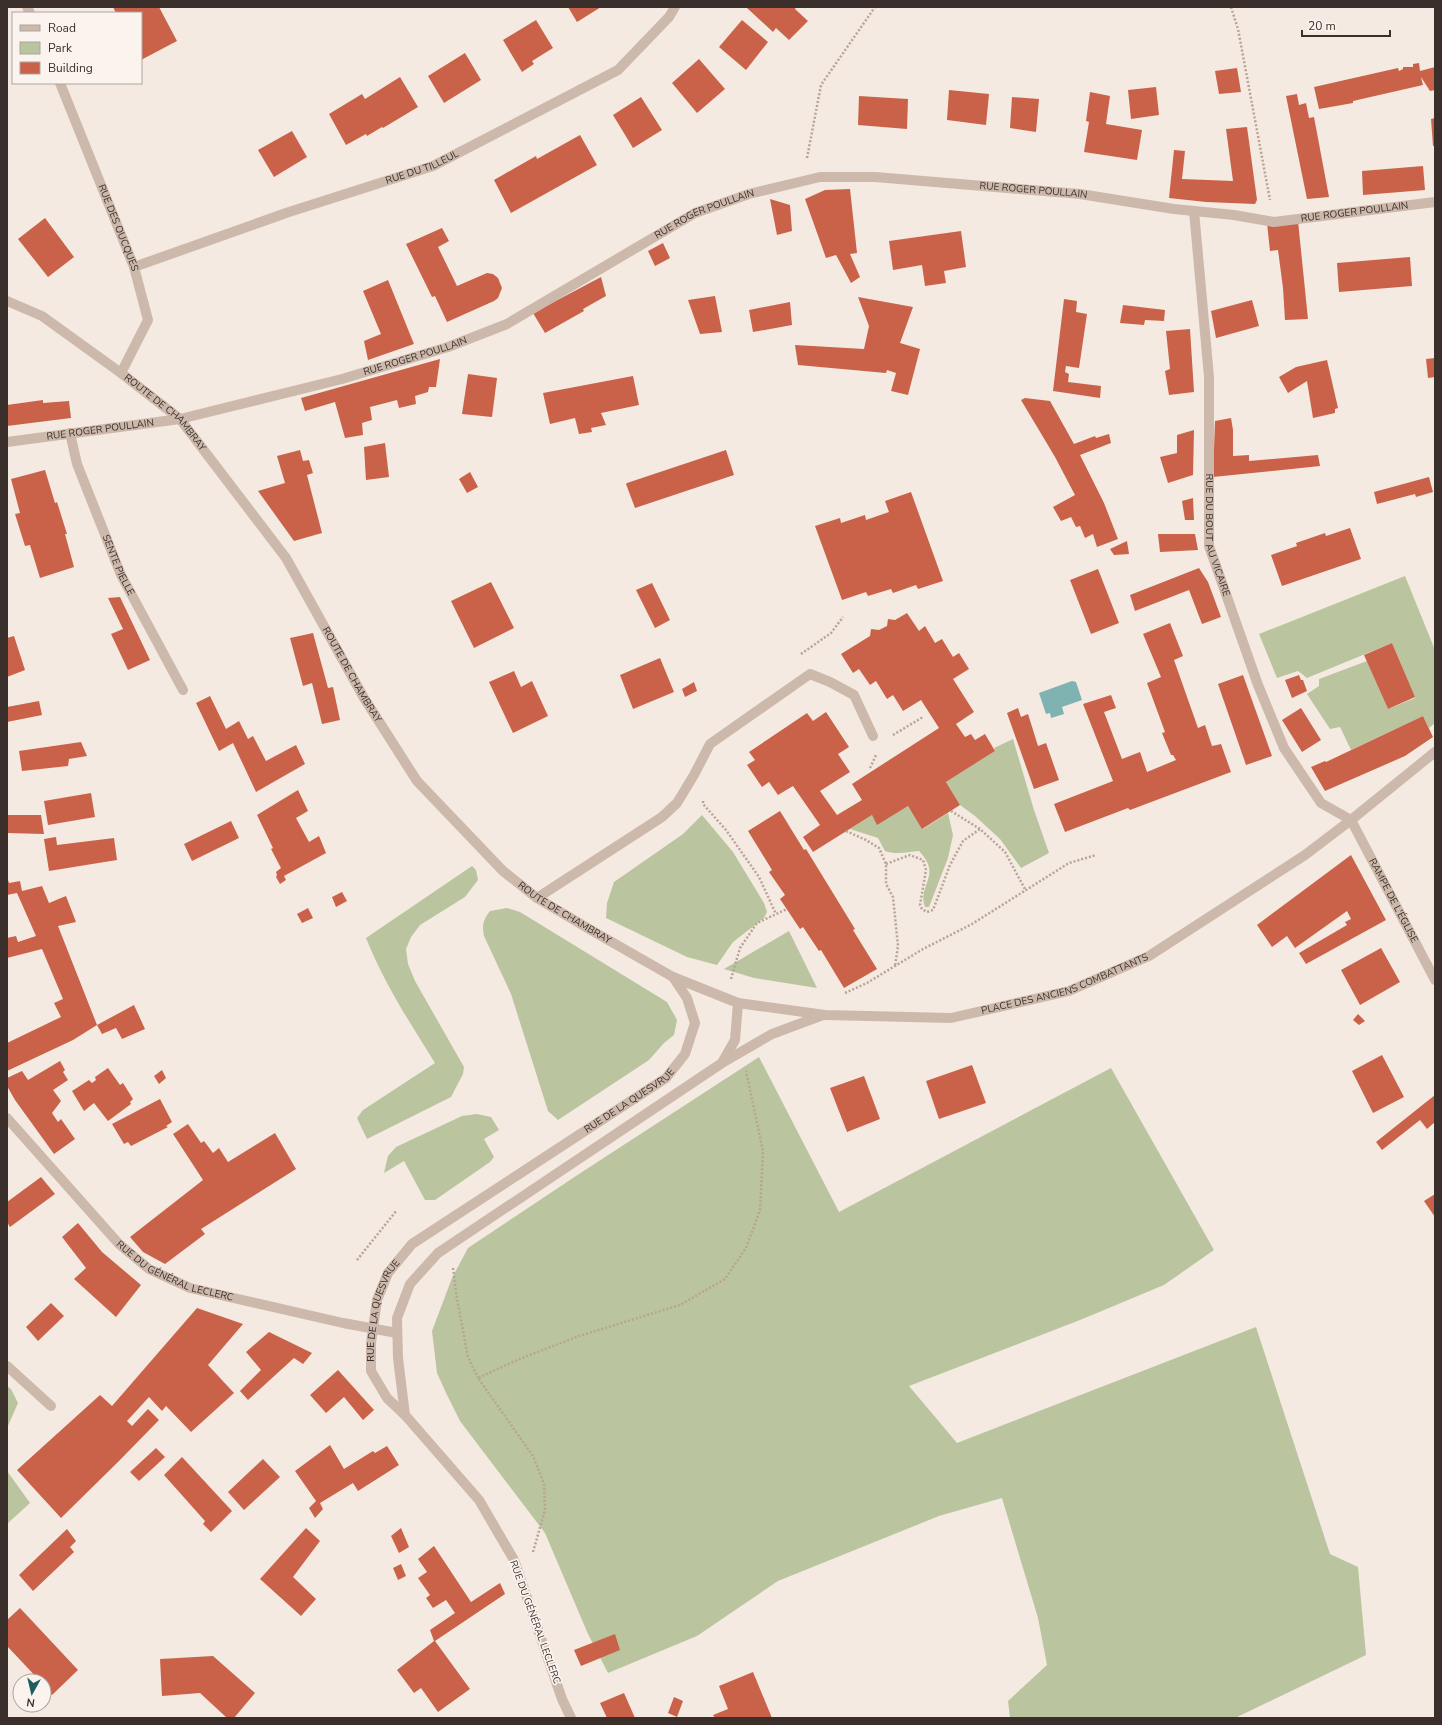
<svg xmlns="http://www.w3.org/2000/svg" width="1442" height="1725" font-family="'Nunito Sans',sans-serif">
<style>
.green{fill:#bac59f}
.water{fill:#7eb3b2}
.building{fill:#ca6249}
.lines{fill:none;stroke-linecap:round;stroke-linejoin:round}
.path{stroke:#b9a395;stroke-width:2.5;stroke-dasharray:2 2;stroke-linecap:butt}
.minor{stroke:#cdb9ab;stroke-width:10}
.tertiary{stroke:#cdb9ab;stroke-width:10}
.labels{text-anchor:middle;dominant-baseline:central;stroke-width:3.5;stroke-linejoin:round;paint-order:stroke}
.street-label{font-size:10px;fill:#3b2f2b;stroke:#fbf4ee}
</style>
<rect width="100%" height="100%" fill="#f4eae1"/>
<!-- green -->
<g class="green">
<path d="M1405 576 1435 650V723L1429 728 1423 716 1351 750 1340 727 1330 729 1307 694 1319 686V679L1367 661 1388 709 1415 698 1392 643 1307 678 1298 671 1277 678 1259 634Z"/>
<path d="M1013 739 1034 810 1049 853 1021 868 1000 839 975 816 960 805 946 782 995 751 994 748Z"/>
<path d="M908 806 923 829 948 813 953 835 948 858 929 907H925C917 884 943 876 919 851 907 852 896 855 885 851L878 838 850 829 872 815 877 824Z"/>
<path d="M702 815 733 852 764 903 767 912 764 918 733 942 717 965 687 957 606 918 607 903 614 882 683 834Z"/>
<path d="M472 866 476 870 478 880 465 897 420 925 411 937 406 949 408 964 415 981 464 1067 463 1074 451 1097 367 1139 357 1118 363 1110 435 1063C410 1023 384 983 366 938Z"/>
<path d="M507 908 520 912 667 1002 677 1020 674 1035 664 1043 649 1060 558 1120 548 1111 511 994 484 936C482 925 483 920 490 911Z"/>
<path d="M789 931 817 988 754 978 724 969Z"/>
<path d="M759 1057 839 1212 1111 1068 1214 1250 1164 1285 1080 1320 909 1386 957 1443 1256 1327 1330 1554 1358 1567 1366 1655 1235 1718H1010L1008 1701 1047 1665 1038 1618 1002 1498 939 1516 778 1581 697 1636 608 1673 588 1634 545 1533 460 1421 446 1393 437 1373 432 1331 452 1278 468 1248 579 1174Z"/>
<path d="M477 1114 491 1117 499 1130 484 1139 494 1157 490 1162 435 1200H425L404 1161 384 1173 388 1156 396 1147 462 1116Z"/>
<path d="M7 1386 11 1389 18 1403 7 1428Z"/>
<path d="M7 1471 30 1503 7 1524Z"/>
</g>
<!-- water -->
<path class="water" d="M1072 681 1076 682 1082 700 1062 707 1064 714 1051 718 1050 713 1046 714 1039 693Z"/>
<!-- building -->
<g class="building">
<path d="M113 7H159L177 41 141 60V13H116Z"/>
<path d="M568 7H601L577 22Z"/>
<path d="M748 7H796L795 9 808 21 789 40 776 28 773 32 747 8Z"/>
<path d="M536 20 553 48 532 61 534 64 522 72 503 40Z"/>
<path d="M742 20 768 42 746 70 719 47Z"/>
<path d="M465 53 481 80 444 103 428 76Z"/>
<path d="M699 59 725 89 697 113 672 83Z"/>
<path d="M1419 63 1420 71 1435 67V90L1430 91 1421 77 1423 85 1353 101V103L1319 109 1314 87 1398 68 1399 71 1403 69V67H1413V64Z"/>
<path d="M1237 68 1241 92 1219 94 1215 71Z"/>
<path d="M400 77 418 107 383 128 382 127 367 136 366 134 346 145 329 114 362 94 365 99Z"/>
<path d="M1156 87 1159 115 1131 119 1128 90Z"/>
<path d="M949 90 989 94 986 125 947 120Z"/>
<path d="M1090 92 1110 96 1106 124 1142 130 1137 160 1084 152 1089 122 1086 121Z"/>
<path d="M1297 94 1299 105 1306 103 1309 118 1314 117 1329 197 1307 199 1286 96Z"/>
<path d="M859 96 908 99 907 129 858 125Z"/>
<path d="M641 97 662 130 633 148 613 115Z"/>
<path d="M1012 97 1039 99 1036 132 1010 128Z"/>
<path d="M1435 118V146H1433L1431 119Z"/>
<path d="M1247 127 1257 200 1255 204 1206 202 1169 198 1174 150 1185 151 1182 179 1233 181 1226 129Z"/>
<path d="M292 131 307 157 274 177 258 150Z"/>
<path d="M580 135 597 165 511 213 494 180 536 156 537 159Z"/>
<path d="M1423 166 1425 190 1363 195 1362 171Z"/>
<path d="M850 189 857 253 850 254 860 277 851 283 836 255 826 258 805 199 825 190Z"/>
<path d="M770 199 790 205 792 231 777 235Z"/>
<path d="M45 218 74 257 48 277 18 239Z"/>
<path d="M1298 221 1308 319 1285 320 1283 288 1278 250 1270 251 1267 223Z"/>
<path d="M442 228 449 241 438 247 457 286 487 273 493 274 498 278 502 288 498 298 494 301 447 322 435 296 432 297 406 244Z"/>
<path d="M961 231 966 267 944 271 946 283 925 286 922 265 893 270 889 241Z"/>
<path d="M663 243 670 258 655 266 648 251Z"/>
<path d="M1410 257 1412 286 1339 292 1337 263Z"/>
<path d="M601 277 606 296 583 309 584 311 545 333 533 313Z"/>
<path d="M388 280 414 344 368 360 364 341 381 334 363 291Z"/>
<path d="M715 296 722 332 700 334 688 300Z"/>
<path d="M858 297 913 307 900 343 920 349 908 395 891 391 896 373 887 370 886 373 798 365 795 345 864 349 869 326Z"/>
<path d="M1064 299 1077 301 1076 312 1087 314 1079 368 1066 366 1065 372 1069 374 1068 382 1101 386 1100 398 1053 391Z"/>
<path d="M1252 300 1259 326 1216 338 1211 311Z"/>
<path d="M790 302 792 325 753 332 749 310Z"/>
<path d="M1123 305 1165 310 1164 321 1145 320 1144 325 1120 323Z"/>
<path d="M1190 329 1194 392 1169 395 1165 371 1170 369 1166 331Z"/>
<path d="M1435 358V377L1428 378 1426 359Z"/>
<path d="M440 359 436 387H429L428 392 415 396 416 404 399 408 397 400 370 407 372 420 362 423 363 435 345 438 335 402 305 411 301 398Z"/>
<path d="M1327 360 1338 408 1335 409V413L1313 418 1307 381 1288 393 1279 377 1296 367Z"/>
<path d="M468 374 497 378 492 417 462 414Z"/>
<path d="M633 376 639 405 601 413 606 425 591 428 592 432 579 434 575 418 550 424 543 393Z"/>
<path d="M1025 398 1050 401 1074 444 1095 436 1096 438 1109 434 1111 443 1080 455 1104 503 1118 539 1097 547 1093 534 1085 538 1080 526 1076 527 1071 517 1061 521 1053 507 1075 495 1055 457 1021 400Z"/>
<path d="M43 400V403L69 401 71 418 7 426V405Z"/>
<path d="M1231 418 1233 430V456L1249 455V461L1318 455 1320 466 1213 477 1215 421Z"/>
<path d="M1194 430 1193 475 1168 483 1160 457 1177 453V435Z"/>
<path d="M385 443 389 477 366 480 364 447Z"/>
<path d="M300 450 303 461 309 460 313 473 307 475 322 533 294 541 258 491 285 483 277 456Z"/>
<path d="M726 450 734 475 635 508 626 484 627 483Z"/>
<path d="M45 470 55 503 57 502 67 534H65L74 567 40 578 30 545 25 546 15 514 20 513 11 479Z"/>
<path d="M470 472 478 487 467 493 459 479Z"/>
<path d="M1429 477 1433 492 1416 497 1415 494 1377 504 1374 492Z"/>
<path d="M911 492 943 581 918 589 916 585 893 593 891 589 868 596 866 592 842 600 815 526 840 518 841 523 865 515 866 520 889 512 885 501Z"/>
<path d="M1193 498 1194 520H1185L1182 501Z"/>
<path d="M1350 528 1361 559 1282 586 1271 555 1297 546 1296 543 1325 533 1326 536Z"/>
<path d="M1158 534H1195L1198 550 1160 552Z"/>
<path d="M1127 541 1129 554 1114 555 1110 549Z"/>
<path d="M1199 568 1208 582 1221 617 1202 624 1189 590 1135 611 1130 595Z"/>
<path d="M1098 569 1119 623 1091 634 1070 580Z"/>
<path d="M491 582 514 628 474 648 451 601Z"/>
<path d="M652 583 670 620 655 628 636 590Z"/>
<path d="M120 597 150 660 128 670 111 634 123 629 108 598Z"/>
<path d="M907 613 919 631 925 626 935 643 942 639 953 657 959 653 969 669 953 679 974 712 956 724 965 737 971 734 975 740 985 734 995 751 946 782 960 805 922 829 908 806 877 825 872 815 813 852 803 837 820 825 793 786 778 795 769 782 762 787 747 765 755 760 749 752 807 713 813 721 826 712 849 747 838 754 850 772 820 791 837 815 862 800 852 784 939 728 921 700 903 711 893 695 887 699 876 681 870 685 859 669 853 673 841 654 870 636 871 629 879 630 887 626 888 619 895 620Z"/>
<path d="M1170 623 1183 656 1174 660 1198 728 1205 725 1212 746 1221 744 1231 772 1130 810 1128 808 1065 832 1054 804 1113 781 1083 704 1111 695 1116 708 1104 712 1122 759 1140 752 1147 772 1176 760 1173 755H1171L1162 733 1165 732 1147 683 1161 677 1143 634Z"/>
<path d="M313 633 328 688 333 687 340 720 322 724 312 683 303 686 290 638Z"/>
<path d="M14 636 25 670 7 677V638Z"/>
<path d="M1392 643 1415 697 1388 709 1364 655Z"/>
<path d="M660 658 674 692 633 709 620 675Z"/>
<path d="M514 671 521 687 532 681 548 716 513 733 489 682Z"/>
<path d="M1243 675 1272 756 1246 765 1218 684Z"/>
<path d="M1299 675 1301 680H1303L1307 691 1292 698 1285 680Z"/>
<path d="M694 682 697 691 685 697 682 689Z"/>
<path d="M210 696 226 729 239 721 248 739 253 736 266 761 296 745 305 764 256 792 233 743 219 751 196 703Z"/>
<path d="M39 701 42 715 7 722V707Z"/>
<path d="M1018 708 1021 717 1028 714 1038 746 1046 743 1059 780 1034 789 1007 713Z"/>
<path d="M1301 708 1321 740 1302 752 1282 720Z"/>
<path d="M1423 716 1433 737 1405 756 1325 791 1311 767 1325 761 1326 762Z"/>
<path d="M81 742 87 756 69 759 68 766 22 771 19 751Z"/>
<path d="M298 790 308 811 296 818 309 842 319 836 326 853 284 876 286 880 280 884 276 877 277 875 276 872 281 868 271 849 273 848 257 815Z"/>
<path d="M91 793 95 817 48 825 44 801Z"/>
<path d="M780 811 804 850 806 849 855 929 853 930 877 969 844 988 821 950 819 951 803 927 800 929 780 899 785 895 769 872 772 870 748 831Z"/>
<path d="M7 815H41L44 834 7 833Z"/>
<path d="M231 821 239 838 192 861 184 844Z"/>
<path d="M56 837 57 845 114 838 117 860 49 871 44 839Z"/>
<path d="M1351 855 1386 920 1306 964 1299 953 1347 925 1345 922 1351 919 1347 911 1295 948 1287 936 1272 947 1257 925Z"/>
<path d="M7 877 9 883 20 881 22 891 42 886 49 903 66 896 76 922 58 926 97 1025 134 1005 145 1029 122 1039 116 1028 102 1034 97 1025 73 1040 7 1071V1043L61 1017 54 1003 63 999 42 949 7 958V938L16 936 18 942 36 936 17 893 7 895Z"/>
<path d="M342 892 347 901 336 907 332 897Z"/>
<path d="M308 908 313 918 302 923 297 914Z"/>
<path d="M1381 948 1400 982 1360 1005 1341 970Z"/>
<path d="M1358 1014 1365 1021 1359 1025 1353 1020Z"/>
<path d="M1382 1055 1404 1097 1373 1113 1352 1071Z"/>
<path d="M60 1061 65 1070 63 1072 68 1080 53 1090 61 1101 52 1113 58 1122 61 1119 75 1139 54 1154 15 1100 7 1086V1078L22 1071 28 1080Z"/>
<path d="M972 1065 986 1103 939 1119 926 1081Z"/>
<path d="M108 1068 120 1085 123 1083 133 1099 130 1102 131 1104 108 1121 94 1103 84 1111 72 1091 89 1080 92 1083 96 1080 95 1077Z"/>
<path d="M162 1070 166 1078 159 1084 154 1076Z"/>
<path d="M864 1076 880 1119 847 1132 830 1088Z"/>
<path d="M1435 1095V1122L1427 1129 1420 1120 1382 1150 1376 1142Z"/>
<path d="M160 1099 172 1122 166 1126 168 1127 131 1146 128 1142 124 1144 112 1124Z"/>
<path d="M188 1124 201 1143 204 1141 213 1153 219 1148 228 1162 275 1133 296 1169 201 1229 205 1234 165 1264 143 1252 130 1237 203 1180 173 1134Z"/>
<path d="M41 1177 55 1194 10 1227 7 1222V1202Z"/>
<path d="M1435 1194V1217L1424 1201Z"/>
<path d="M78 1223 102 1252 141 1285 116 1317 74 1279 86 1268 62 1237Z"/>
<path d="M51 1303 64 1316 38 1341 26 1327Z"/>
<path d="M197 1308 243 1324 208 1365 234 1393 191 1432 166 1406 162 1411 149 1397 127 1421 132 1426 148 1409 159 1420 119 1461 61 1518 17 1470 100 1395 112 1406Z"/>
<path d="M269 1332 312 1353 303 1364 294 1358 248 1400 240 1391 261 1370 246 1352Z"/>
<path d="M338 1370 374 1410 363 1420 344 1397 326 1413 310 1395Z"/>
<path d="M330 1445 344 1469 373 1451 375 1453 387 1446 399 1465 358 1491 353 1483 320 1503 323 1509 315 1518 309 1508 316 1501 295 1471Z"/>
<path d="M156 1448 165 1457 139 1481 130 1472Z"/>
<path d="M182 1457 232 1511 211 1532 203 1524 205 1521 164 1475Z"/>
<path d="M263 1459 280 1477 244 1510 228 1492Z"/>
<path d="M306 1528 320 1541 293 1577 316 1599 301 1616 260 1579Z"/>
<path d="M401 1528 409 1547 399 1553 391 1536Z"/>
<path d="M67 1529 76 1541 70 1547 74 1552 33 1591 19 1575Z"/>
<path d="M434 1546 471 1602 500 1583 505 1594 435 1641 470 1689 438 1712 421 1688 414 1693 397 1670 434 1641 430 1630 455 1613 446 1600 433 1608 426 1598 430 1595 418 1578 427 1572 418 1559Z"/>
<path d="M401 1564 406 1576 398 1580 393 1568Z"/>
<path d="M20 1608 78 1670 52 1695 44 1686V1681H40L7 1646V1620Z"/>
<path d="M615 1634 620 1650 581 1666 574 1650Z"/>
<path d="M213 1656 255 1693 234 1718H227L200 1693 162 1696 160 1659Z"/>
<path d="M753 1672 772 1718H715L713 1715 728 1709 719 1686Z"/>
<path d="M624 1693 635 1718H607L600 1703Z"/>
<path d="M674 1697 683 1701 677 1717 668 1713Z"/>
</g>
<g class="lines">
<!-- path -->
<g class="path">
<path d="M1231 7 1238 29 1270 200"/>
<path d="M807 158 821 85 875 7"/>
<path d="M801 654 831 633 843 617"/>
<path d="M893 735 923 717"/>
<path d="M870 768 876 755"/>
<path d="M703 801V804L726 830 759 877 776 914"/>
<path d="M951 811 980 829 1005 852 1026 891"/>
<path d="M846 831 866 840 879 848 886 864V884L893 897 898 946 895 966"/>
<path d="M886 864 910 855 923 860 926 870 920 905 922 909 927 912 933 910 950 865 963 841 980 829"/>
<path d="M731 979 740 948 757 923 787 909"/>
<path d="M845 993 867 983 923 949 972 924 1069 863 1096 855"/>
<path d="M357 1260 397 1210"/>
<path d="M453 1268 457 1299 468 1357 478 1378"/>
<path d="M533 1552 545 1510 544 1484 533 1456 478 1378 517 1360 579 1336 680 1305 725 1279 746 1248 760 1210 763 1151 746 1071"/>
</g>
<!-- minor -->
<g class="minor">
<path d="M27 7 30 13"/>
<path id="s1" d="M60 83 134 267 148 320 121 373"/>
<path id="s2" d="M1194 211 1209 377V546L1258 685 1284 748 1321 803 1351 820 1435 980"/>
<path id="s3" d="M134 267 289 212 433 166 618 70 669 17 675 7"/>
<path id="s4" d="M70 433 77 464 121 575 183 690"/>
<path id="s5" d="M7 442 180 419 342 379 448 347 507 324 695 213 749 194 820 177H875L1080 194 1174 209 1234 215 1274 222 1435 202"/>
<path d="M537 898 662 817 677 803 694 775 710 744 810 674 830 682 854 695 873 736"/>
<path id="s6" d="M7 1118 119 1244 149 1269 190 1288 343 1323 397 1333"/>
<path d="M7 1366 51 1406"/>
</g>
<!-- tertiary -->
<g class="tertiary">
<path id="s7" d="M7 301 42 316 121 373 180 419 286 558 364 698 417 781 503 871 537 898 596 933 673 977 738 1003 825 1015 951 1018 1069 991 1149 956 1305 855 1351 820 1435 752"/>
<path d="M723 1061 735 1040 738 1003"/>
<path d="M405 1415 398 1358 397 1318 410 1284 438 1253 722 1063 772 1034 823 1015"/>
<path id="s8" d="M571 1718 562 1699 514 1560 479 1500 405 1415 387 1398 371 1371V1343L377 1300 388 1273 412 1244 666 1078 685 1054 695 1023 687 998 673 977"/>
</g>
</g>
<g class="labels">
<!-- street labels -->
<g class="street-label">
<text stroke="none"><textPath href="#s3" startOffset="305">RUE DU TILLEUL</textPath></text>
<text stroke="none"><textPath href="#s5" startOffset="1078">RUE ROGER POULLAIN</textPath></text>
<text stroke="none"><textPath href="#s5" startOffset="1402">RUE ROGER POULLAIN</textPath></text>
<text stroke="none"><textPath href="#s5" startOffset="742">RUE ROGER POULLAIN</textPath></text>
<text stroke="none"><textPath href="#s1" startOffset="156">RUE DES OUCQUES</textPath></text>
<text stroke="none"><textPath href="#s5" startOffset="418">RUE ROGER POULLAIN</textPath></text>
<text stroke="none"><textPath href="#s7" startOffset="195">ROUTE DE CHAMBRAY</textPath></text>
<text stroke="none"><textPath href="#s5" startOffset="94">RUE ROGER POULLAIN</textPath></text>
<text stroke="none"><textPath href="#s2" startOffset="326">RUE DU BOUT AU VICAIRE</textPath></text>
<text stroke="none"><textPath href="#s4" startOffset="141">SENTE PIELLE</textPath></text>
<text stroke="none"><textPath href="#s7" startOffset="519">ROUTE DE CHAMBRAY</textPath></text>
<text stroke="none"><textPath href="#s2" startOffset="743">RAMPE DE L'ÉGLISE</textPath></text>
<text stroke="none"><textPath href="#s7" startOffset="843">ROUTE DE CHAMBRAY</textPath></text>
<text stroke="none"><textPath href="#s7" startOffset="1372">PLACE DES ANCIENS COMBATTANTS</textPath></text>
<text stroke="none"><textPath href="#s8" startOffset="805">RUE DE LA QUESVRUE</textPath></text>
<text stroke="none"><textPath href="#s6" startOffset="232">RUE DU GÉNÉRAL LECLERC</textPath></text>
<text stroke="none"><textPath href="#s8" startOffset="469">RUE DE LA QUESVRUE</textPath></text>
<text transform="translate(535 1622) rotate(70)">RUE DU GÉNÉRAL LECLERC</text>
</g>
</g>
<!-- border -->
<rect width="1442" height="1725" fill="none" stroke="#3b2f2b" stroke-width="16"/>
<!-- legend -->
<rect x="12" y="12" width="130" height="72" fill="#fbf4ee" stroke="#aea5a0"/>
<rect x="20" y="25" width="20" height="6" fill="#cdb9ab" stroke="#aea5a0"/>
<text x="48" y="32" font-size="12" fill="#3b2f2b">Road</text>
<rect x="20" y="42" width="20" height="12" fill="#bac59f" stroke="#aea5a0"/>
<text x="48" y="52" font-size="12" fill="#3b2f2b">Park</text>
<rect x="20" y="62" width="20" height="12" fill="#ca6249" stroke="#aea5a0"/>
<text x="48" y="72" font-size="12" fill="#3b2f2b">Building</text>
<!-- north arrow -->
<g transform="translate(32 1693) rotate(188)"><circle r="19" fill="#fbf4ee" stroke="#aea5a0"/>
<path d="M0-3L7 15L0 10L-7 15Z" fill="#1e5e5f"/>
<text y="-6" font-size="11" font-weight="bold" text-anchor="middle" fill="#3b2f2b">N</text>
</g>
<!-- scale -->
<path d="M1302 30v6h88v-6" fill="none" stroke="#3b2f2b" stroke-width="2"/>
<text x="1308" y="30" font-size="12" fill="#3b2f2b" stroke="#fbf4ee" stroke-width="3" paint-order="stroke">20 m</text>
</svg>
